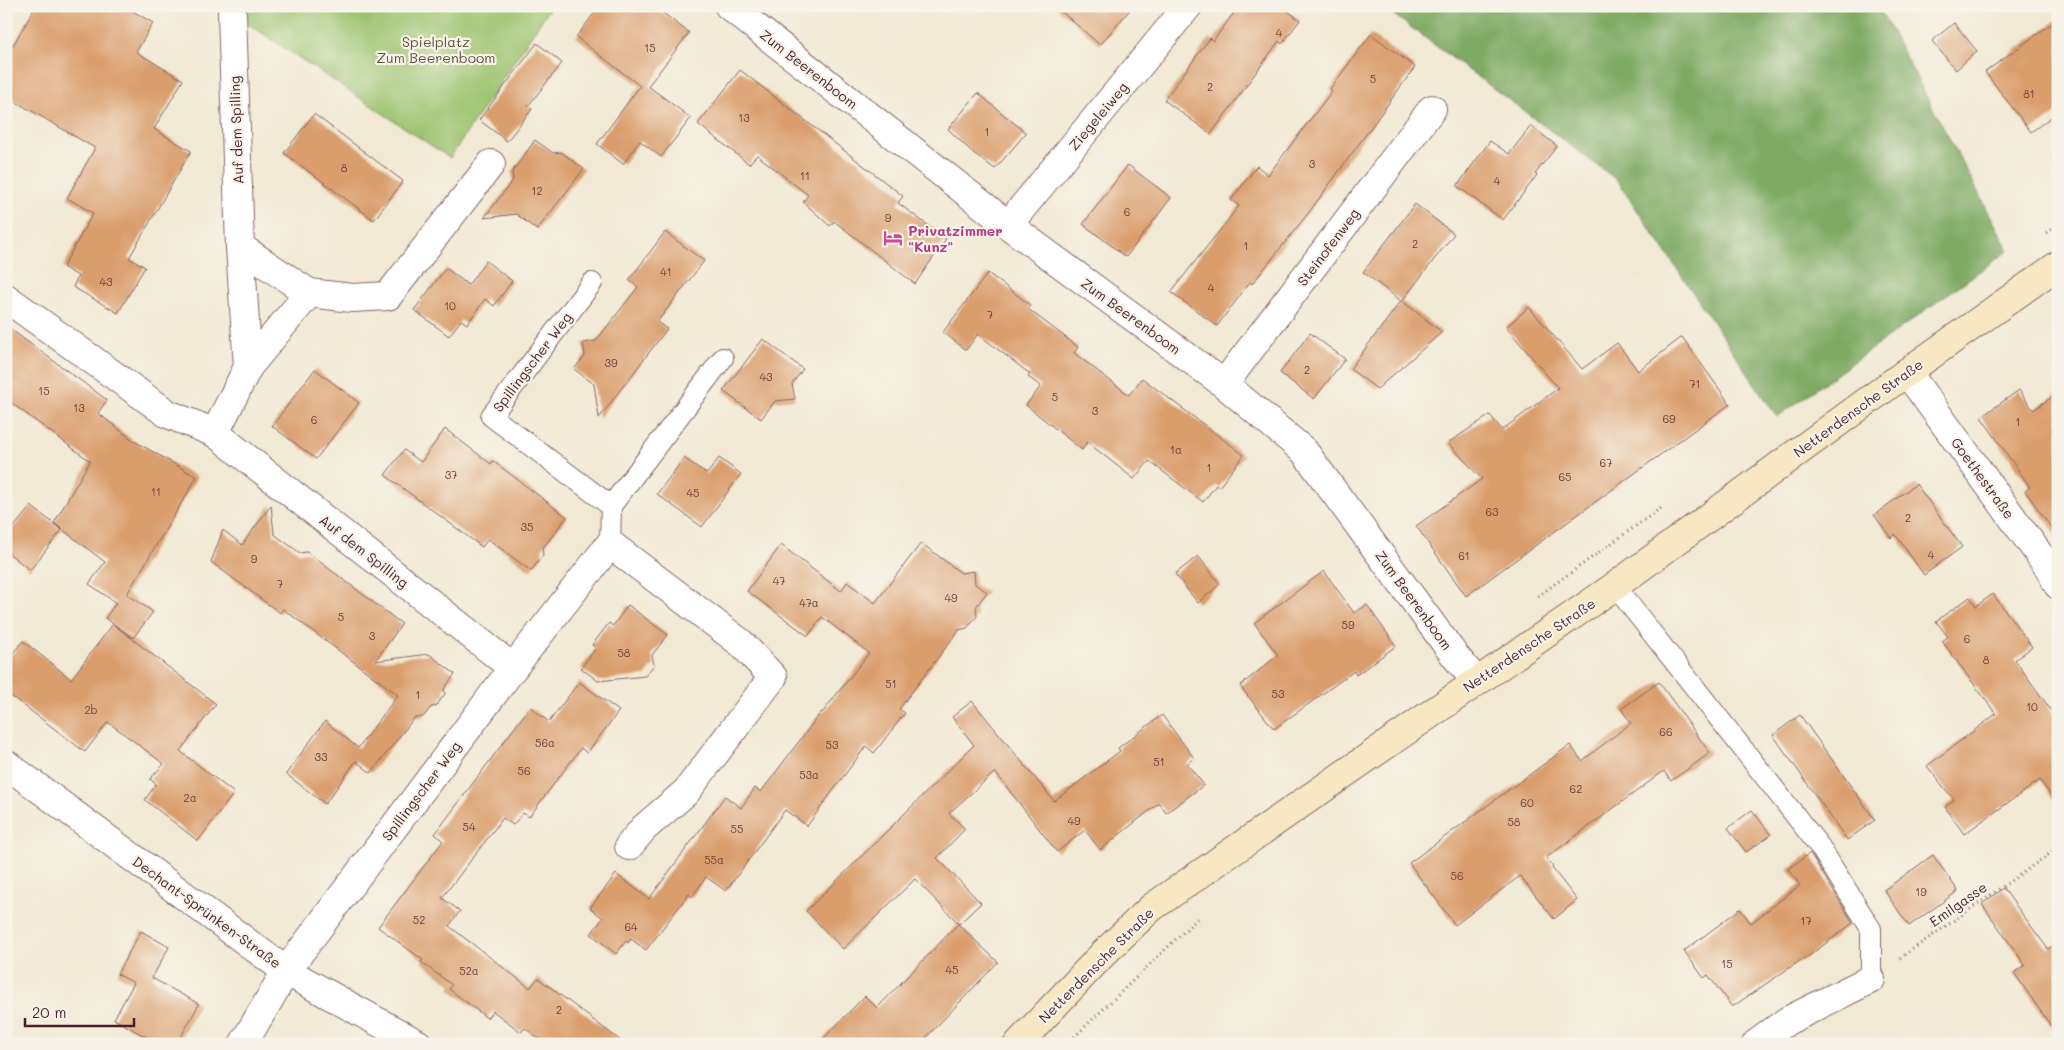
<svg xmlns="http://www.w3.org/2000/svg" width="2064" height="1050" font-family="Mali,sans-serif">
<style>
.green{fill:#9dc571;stroke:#74724e}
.forest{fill:#7eaa63;stroke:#646447}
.building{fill:#da9e6d}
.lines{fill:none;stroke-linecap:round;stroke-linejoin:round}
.lane-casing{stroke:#846666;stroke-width:22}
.street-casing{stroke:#846666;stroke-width:30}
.secondary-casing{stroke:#846666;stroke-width:30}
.path{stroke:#846666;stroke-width:3;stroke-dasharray:1 4;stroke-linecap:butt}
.lane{stroke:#fff;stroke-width:20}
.street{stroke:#fff;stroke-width:28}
.secondary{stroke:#f7e8c3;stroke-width:28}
.labels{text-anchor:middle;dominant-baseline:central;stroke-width:4.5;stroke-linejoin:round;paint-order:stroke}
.number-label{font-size:11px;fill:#6e3f3c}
.park-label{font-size:14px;fill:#635140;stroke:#f7f3e8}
.street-label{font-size:14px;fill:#4a1f2b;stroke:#f7f3e8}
.hotel-label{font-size:14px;font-weight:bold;fill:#b23c85;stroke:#f7f3e8;text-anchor:start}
</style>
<rect width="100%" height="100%" fill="#f7f3e8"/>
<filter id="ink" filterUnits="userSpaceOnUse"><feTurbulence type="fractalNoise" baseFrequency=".02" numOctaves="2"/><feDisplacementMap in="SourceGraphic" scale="10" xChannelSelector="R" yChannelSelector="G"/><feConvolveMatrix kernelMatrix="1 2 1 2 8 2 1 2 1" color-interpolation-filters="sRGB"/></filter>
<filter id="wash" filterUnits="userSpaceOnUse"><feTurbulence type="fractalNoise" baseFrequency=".0096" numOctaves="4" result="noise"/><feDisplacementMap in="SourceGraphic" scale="20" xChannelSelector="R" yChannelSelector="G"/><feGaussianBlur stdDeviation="1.12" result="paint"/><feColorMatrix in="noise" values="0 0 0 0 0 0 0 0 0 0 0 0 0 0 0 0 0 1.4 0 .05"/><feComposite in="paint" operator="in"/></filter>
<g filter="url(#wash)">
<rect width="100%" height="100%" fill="#f1e9d3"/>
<!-- green -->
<path class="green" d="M233 6H551L450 158 232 13Z"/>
<!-- forest -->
<path class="forest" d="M1382 6H1878L2009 250 1777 417 1617 180Z"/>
<g id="blocks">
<!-- building -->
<g class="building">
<path d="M36 6H124L153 23 136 52 183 80 154 129 191 151 129 258 145 267 118 313 73 287 78 276 63 267 93 213 67 198 95 148 6 96V57Z"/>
<path d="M600 6H654L689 33 648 86 691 118 661 157 640 141 623 164 597 144 640 86 576 37Z"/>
<path d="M1055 6H1133L1100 45Z"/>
<path d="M1239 6H1281L1300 20 1282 44 1279 41 1211 134 1164 100 1210 38 1213 41Z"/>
<path d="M2058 19V112L2031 132 1985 72Z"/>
<path d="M1954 23 1977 51 1956 70 1932 41Z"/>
<path d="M1371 34 1415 67 1310 211 1252 284 1250 282 1217 326 1171 292 1239 206 1231 200 1257 166 1268 175 1332 91 1330 89Z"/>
<path d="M537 43 562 63 528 106 532 109 507 141 479 120Z"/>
<path d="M740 70 903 196 898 203 946 239 915 284 834 221 830 226 803 202 808 195 757 155 749 164 698 124Z"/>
<path d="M978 93 1026 133 995 169 971 151 948 129Z"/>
<path d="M314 114 403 181 374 220 284 153Z"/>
<path d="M1531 126 1557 146 1535 174 1537 175 1503 220 1457 186 1490 141 1509 154Z"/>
<path d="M535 140 553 153 561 152 584 169 537 230 516 214 484 218 513 180 512 172Z"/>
<path d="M1128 165 1171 198 1126 257 1083 224Z"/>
<path d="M1415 204 1454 234 1402 301 1442 332 1377 389 1350 369 1401 301 1363 272Z"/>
<path d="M665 232 704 261 657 322 667 329 599 418 594 384 574 369 585 356 583 343 596 341 638 287 629 280Z"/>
<path d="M486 261 512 281 494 306 485 299 467 324 461 320 449 336 414 310 446 268 468 285Z"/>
<path d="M988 273 1030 305 1028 309 1078 347 1074 353 1129 395 1142 378 1244 455 1219 487 1216 485 1203 502 1149 461 1134 479 1087 442 1082 450 1026 405 1041 386 1028 377 1030 374 978 334 966 350 943 332Z"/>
<path d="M1529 307 1582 369 1617 343 1638 371 1682 337 1730 404 1466 596 1416 526 1482 479 1448 443 1490 415 1502 430 1558 388 1506 327Z"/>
<path d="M6 326 107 400 98 413 134 441 197 477 127 594 153 612 133 638 105 618 116 603 89 584 105 562 54 523 90 461 6 399Z"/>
<path d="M1310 333 1345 359 1314 399 1280 373Z"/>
<path d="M763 339 803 369 792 384 795 399 775 401 761 419 723 391Z"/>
<path d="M315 369 359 403 316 459 272 426Z"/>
<path d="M2019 390 2033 410 2058 393V537L2025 491 2030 487 1981 417Z"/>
<path d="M445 429 491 464 493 461 567 517 542 549 543 555 531 571 488 539 482 547 385 475 404 450 421 462Z"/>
<path d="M684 458 707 474 719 458 741 474 702 527 657 494Z"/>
<path d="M1916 484 1962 547 1924 575 1895 534 1891 538 1874 515Z"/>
<path d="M271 505 274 534 300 553 307 552 402 624 375 661 429 654 455 674 444 689 445 694 436 706 431 707 423 717 414 718 371 773 356 761 325 804 286 774 325 721 358 748 398 695 283 609 280 613 211 562 223 530 242 545Z"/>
<path d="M31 506 62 530 30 570 6 551V537Z"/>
<path d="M921 543 961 573 974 571 975 584 987 592 976 607 977 616 967 628 959 630 899 709 905 713 874 753 866 746 807 826 785 810 726 891 706 877 692 897 689 894 646 950 631 939 628 943 626 941 616 954 591 934 603 918 590 908 616 874 649 899 725 796 741 808 755 788 761 792 821 712 822 713 869 653 822 617 808 636 747 591 781 545 841 591 847 582 875 603Z"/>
<path d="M1198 556 1220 584 1198 603 1175 574Z"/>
<path d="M1324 571 1354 613 1367 605 1396 646 1356 675 1354 671 1274 729 1240 686 1278 655 1254 623Z"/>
<path d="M1993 594 2032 647 2015 660 2058 720V806L2040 780 1964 834 1945 807 1954 800 1927 766 1996 714 1942 641 1948 637 1936 621 1970 597 1976 606Z"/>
<path d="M628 605 668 635 652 655 654 665 645 676 598 681 581 668 596 648 592 645 609 623 613 626Z"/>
<path d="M113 624 216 704 180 751 234 793 198 841 145 800 156 784 150 779 164 764 108 722 85 752 6 692V661L23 641 71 679Z"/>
<path d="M579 682 619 711 587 753 581 748 529 817 523 813 513 825 503 818 442 898 460 911 449 926 530 988 538 978 625 1044H545L525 1028 521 1032 493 1011 487 1018 449 989 452 985 421 962 423 960 378 927 443 841 435 834 530 707 549 722Z"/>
<path d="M1659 682 1710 753 1671 781 1664 771 1546 858 1553 867 1552 868 1577 900 1554 919 1520 876 1455 925 1409 863 1570 745 1582 761 1631 723 1621 709Z"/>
<path d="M972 701 1054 801 1120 751 1118 748 1162 715 1194 758 1187 764 1204 785 1166 813 1159 803 1100 850 1085 830 1057 852 995 772 949 813 965 829 937 858 981 903 959 924 915 879 843 949 806 911 974 745 952 717Z"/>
<path d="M1800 715 1875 820 1847 840 1773 735Z"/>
<path d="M1752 810 1771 835 1746 852 1728 828Z"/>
<path d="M1810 853 1853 923 1802 961 1801 960 1732 1007 1708 975 1704 978 1684 951 1740 909 1751 923 1800 885 1788 869Z"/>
<path d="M1933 855 1958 891 1909 926 1884 890Z"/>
<path d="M2003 888 2048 949 2058 942V1036L2014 973 2025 965 1982 904Z"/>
<path d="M958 924 998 962 920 1044H818L865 996 877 1008Z"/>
<path d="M141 931 169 947 152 978 199 1004 177 1044H159L114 1019 134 983 117 974Z"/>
</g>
</g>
</g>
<g filter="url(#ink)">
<use href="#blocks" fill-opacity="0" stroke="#846666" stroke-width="1"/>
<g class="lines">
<!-- lane casing -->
<g class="lane-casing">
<g id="lane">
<path d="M592 283 491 416 611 506"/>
<path d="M610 544 611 506 723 358"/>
<path d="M1615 586 1820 847 1871 929V979"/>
</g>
</g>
<!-- street casing -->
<g class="street-casing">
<g id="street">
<path d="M729 6 1008 225 1224 384 1304 451 1455 656 1476 681"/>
<path d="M232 13 240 247 309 293"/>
<path d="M1008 225 1188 6"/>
<path d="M240 247 248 367"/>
<path d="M6 298 168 414 215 433 513 668"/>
<path d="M1907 372 2049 568 2058 585"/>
<path d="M1224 384 1432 109"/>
<path d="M215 433 248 367 309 293 352 298 388 296 491 164"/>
<path d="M6 764 286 971 418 1044"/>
<path d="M243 1044 286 971 513 668 610 544 741 643 773 677 686 792 644 828 629 846"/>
<path d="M1756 1044 1787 1021 1871 979"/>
</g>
</g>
<!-- secondary casing -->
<g class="secondary-casing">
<path id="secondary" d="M1018 1044 1103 954 1151 908 1615 586 1907 372 2058 265"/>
</g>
<!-- path -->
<g class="path">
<path d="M2047 233 2058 225"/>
<path d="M1538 596 1661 508"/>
<path d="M1900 958 2058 848"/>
<path d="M1067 1044 1198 918"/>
</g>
<!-- lane -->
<use href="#lane" class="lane"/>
<!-- street -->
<use href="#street" class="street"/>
<!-- secondary -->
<use href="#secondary" class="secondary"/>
</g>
</g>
<!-- icons -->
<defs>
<g id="hotel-bare" transform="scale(1.5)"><path d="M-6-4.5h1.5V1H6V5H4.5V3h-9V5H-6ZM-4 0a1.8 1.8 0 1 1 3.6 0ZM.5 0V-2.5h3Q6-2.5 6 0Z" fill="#d1479c" stroke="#f7f3e8" stroke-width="2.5" paint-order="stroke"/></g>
</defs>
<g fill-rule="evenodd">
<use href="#hotel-bare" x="893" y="238"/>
</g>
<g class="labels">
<!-- number labels -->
<g class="number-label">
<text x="1279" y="32">4</text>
<text x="650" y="47">15</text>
<text x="1373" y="78">5</text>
<text x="1210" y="86">2</text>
<text x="2029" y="93">81</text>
<text x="744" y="117">13</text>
<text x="987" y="131">1</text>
<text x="1312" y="163">3</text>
<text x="344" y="167">8</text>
<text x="805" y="175">11</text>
<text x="1497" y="180">4</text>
<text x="537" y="190">12</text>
<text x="1127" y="211">6</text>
<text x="888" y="217">9</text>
<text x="1415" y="243">2</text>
<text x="1246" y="245">1</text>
<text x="666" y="271">41</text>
<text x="106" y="281">43</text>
<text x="1211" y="287">4</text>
<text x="450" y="305">10</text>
<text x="990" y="314">7</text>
<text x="611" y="362">39</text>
<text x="1307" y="369">2</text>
<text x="766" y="376">43</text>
<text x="1695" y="383">71</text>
<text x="44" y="390">15</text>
<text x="1055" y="396">5</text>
<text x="79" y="407">13</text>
<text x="1095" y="410">3</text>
<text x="1669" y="418">69</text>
<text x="314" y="419">6</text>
<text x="2018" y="421">1</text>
<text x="1176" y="449">1a</text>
<text x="1606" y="462">67</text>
<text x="1209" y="467">1</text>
<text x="451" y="474">37</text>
<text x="1565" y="476">65</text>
<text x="156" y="491">11</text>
<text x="693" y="492">45</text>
<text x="1492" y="511">63</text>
<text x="1908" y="517">2</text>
<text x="527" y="526">35</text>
<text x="1931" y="554">4</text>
<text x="1464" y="555">61</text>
<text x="254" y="558">9</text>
<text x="779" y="580">47</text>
<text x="280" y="583">7</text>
<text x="951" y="597">49</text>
<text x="809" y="602">47a</text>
<text x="341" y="616">5</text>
<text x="1348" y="624">59</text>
<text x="372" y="635">3</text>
<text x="1967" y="638">6</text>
<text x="624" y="652">58</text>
<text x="1986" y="659">8</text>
<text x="891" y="683">51</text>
<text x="1278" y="693">53</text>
<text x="418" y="694">1</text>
<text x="2032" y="706">10</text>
<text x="91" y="709">2b</text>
<text x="1666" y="731">66</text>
<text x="545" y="742">56a</text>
<text x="832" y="744">53</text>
<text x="321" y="756">33</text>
<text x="1159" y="761">51</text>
<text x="524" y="770">56</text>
<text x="809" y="774">53a</text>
<text x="1576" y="788">62</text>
<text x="190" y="797">2a</text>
<text x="1527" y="802">60</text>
<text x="1074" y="820">49</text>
<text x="1514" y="821">58</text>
<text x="469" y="826">54</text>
<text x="737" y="828">55</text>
<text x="714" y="859">55a</text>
<text x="1457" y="875">56</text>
<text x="1921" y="891">19</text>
<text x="419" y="919">52</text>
<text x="1806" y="920">17</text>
<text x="631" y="926">64</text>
<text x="1727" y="963">15</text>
<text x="952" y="969">45</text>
<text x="469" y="970">52a</text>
<text x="559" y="1009">2</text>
</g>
<!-- park labels -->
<g class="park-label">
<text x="436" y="41">Spielplatz<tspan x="436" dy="16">Zum Beerenboom</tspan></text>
</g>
<!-- street labels -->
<g class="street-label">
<text transform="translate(809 69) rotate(38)">Zum Beerenboom</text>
<text transform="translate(1098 116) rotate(-50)">Ziegeleiweg</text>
<text transform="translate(236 130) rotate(-92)">Auf dem Spilling</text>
<text transform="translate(1328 247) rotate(-53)">Steinofenweg</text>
<text transform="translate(1131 316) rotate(36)">Zum Beerenboom</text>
<text transform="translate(532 362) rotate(-53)">Spillingscher Weg</text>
<text transform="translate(1858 408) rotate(-36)">Netterdensche Straße</text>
<text transform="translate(1983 478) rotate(54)">Goethestraße</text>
<text transform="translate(364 551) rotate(38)">Auf dem Spilling</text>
<text transform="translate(1414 600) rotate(54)">Zum Beerenboom</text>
<text transform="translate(1529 645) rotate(-34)">Netterdensche Straße</text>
<text transform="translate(421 791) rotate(-53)">Spillingscher Weg</text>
<text transform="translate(1958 904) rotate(-35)">Emilgasse</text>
<text transform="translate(207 912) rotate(36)">Dechant-Sprünken-Straße</text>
<text transform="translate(1096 965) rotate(-45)">Netterdensche Straße</text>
</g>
<!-- hotel labels -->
<g class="hotel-label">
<text x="908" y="230">Privatzimmer<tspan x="908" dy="16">"Kunz"</tspan></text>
</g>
</g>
<!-- margin -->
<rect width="2064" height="1050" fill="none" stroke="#f7f3e8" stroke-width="25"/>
<!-- scale -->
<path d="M25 1018v8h109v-8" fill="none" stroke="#4a1f2b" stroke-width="2.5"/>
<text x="32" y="1018" font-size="15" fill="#4a1f2b" stroke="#f7f3e8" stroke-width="4" paint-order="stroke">20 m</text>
</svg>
